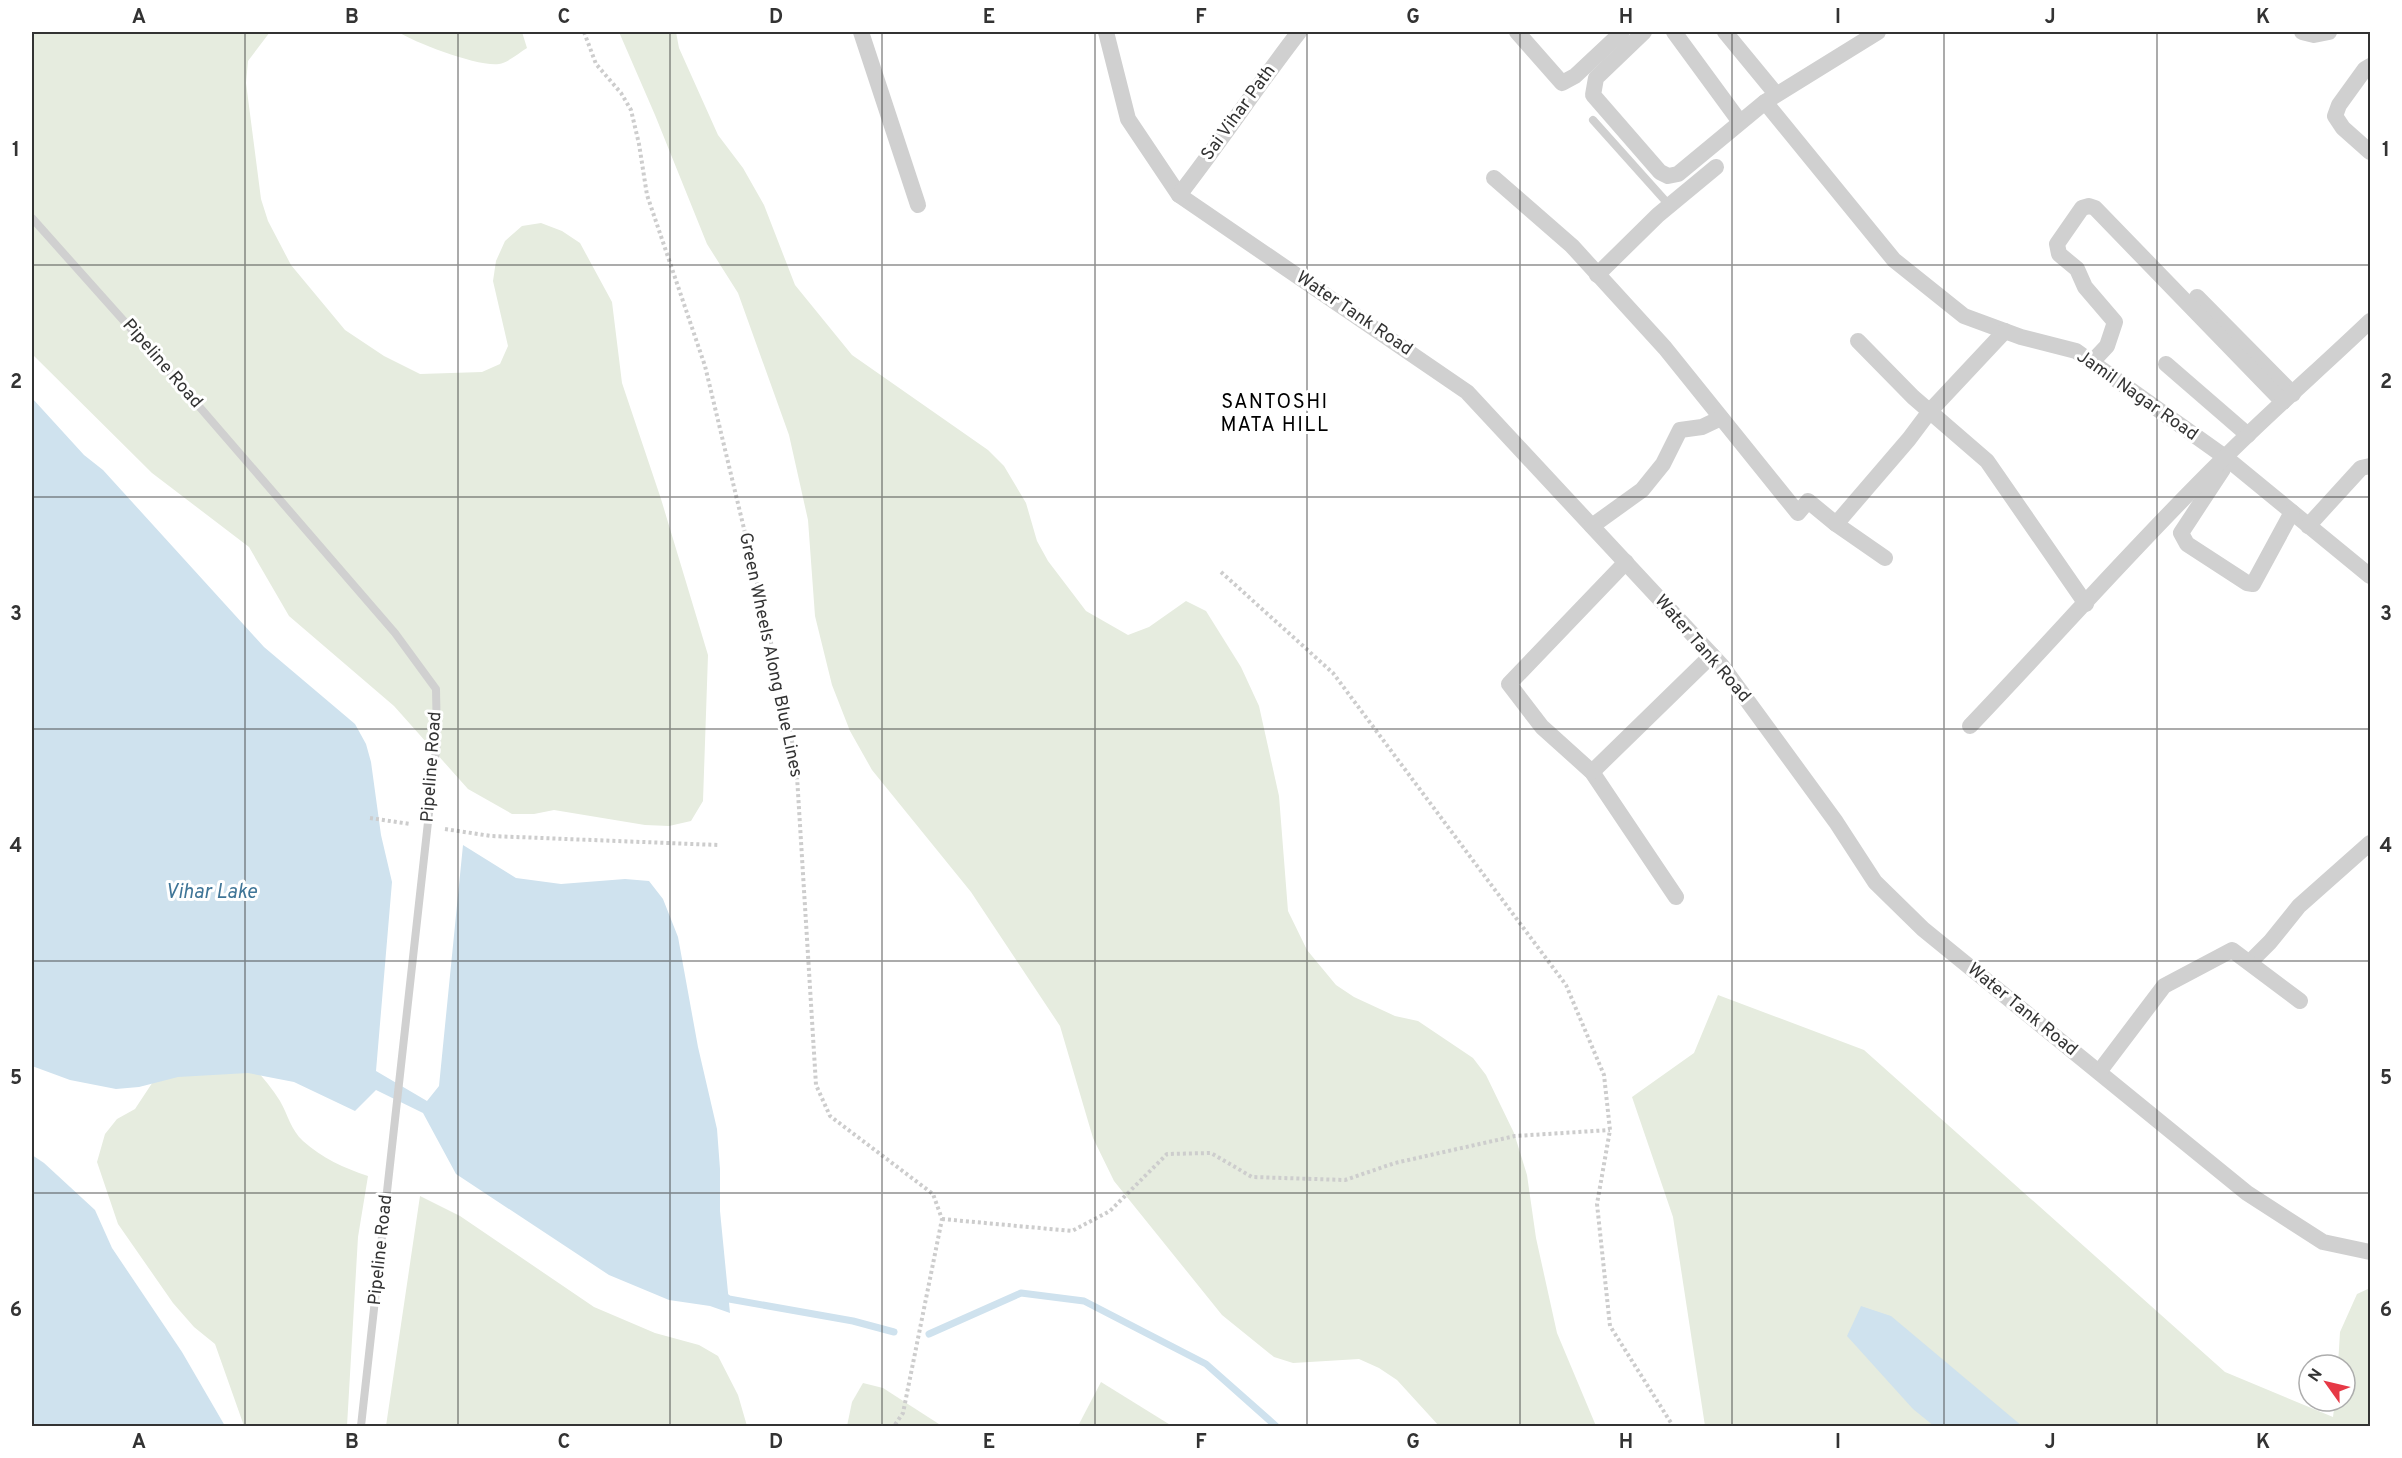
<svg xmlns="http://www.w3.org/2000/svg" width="2402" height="1458" font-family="Overpass,sans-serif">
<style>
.green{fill:#e6ecdf}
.water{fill:#cfe2ee}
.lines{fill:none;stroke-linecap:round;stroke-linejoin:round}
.stream{stroke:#cfe2ee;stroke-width:7}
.path{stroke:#cdcdcd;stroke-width:4;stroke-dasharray:3 3;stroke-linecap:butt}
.lane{stroke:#d0d0d0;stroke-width:8}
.street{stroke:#d0d0d0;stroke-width:16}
.grid{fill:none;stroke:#333;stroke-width:1.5;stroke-opacity:0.55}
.labels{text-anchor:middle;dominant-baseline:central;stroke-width:6;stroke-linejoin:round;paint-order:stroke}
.street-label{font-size:18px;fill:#333;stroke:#fff}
.neighbourhood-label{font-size:20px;letter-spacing:1.5px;fill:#000;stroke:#fff}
.water-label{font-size:20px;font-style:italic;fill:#3f7597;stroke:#fff}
.neatline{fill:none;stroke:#333;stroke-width:2}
.grid-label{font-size:20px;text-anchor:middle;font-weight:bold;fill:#333}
</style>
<rect width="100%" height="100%" fill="#fff"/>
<!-- green -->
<g class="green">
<path d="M32 32H270L248 61 246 83 261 199 268 221 291 265 345 330 384 356 420 374 482 372 500 364 508 346 493 281 496 261 505 241 522 226 541 223 562 231 580 243 612 302 622 383 661 499 708 655 703 801 691 821 669 826 645 825 554 810 534 814H512L468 789 394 706 289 616 249 547 152 473 32 354Z"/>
<path d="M398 32H522L527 48C519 53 507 63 499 64 478 67 416 43 398 32Z"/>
<path d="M619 32H676L679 48 718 135 743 168 764 205 795 285 852 355 988 450 1004 466 1026 503 1037 541 1048 561 1086 611 1128 635 1149 627 1186 601 1206 611 1241 667 1259 706 1279 796 1288 911 1307 950 1336 985 1354 997 1395 1016 1418 1021 1473 1058 1486 1075 1514 1133 1527 1175 1536 1238 1557 1333 1596 1426H1439L1397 1380 1379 1368 1359 1359 1293 1363 1274 1357 1222 1315 1114 1181 1093 1138 1060 1026 971 892 872 770 850 731 832 685 815 616 808 520 789 435 738 293 707 244 655 115Z"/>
<path d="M1718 995 1864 1050 2225 1372 2333 1417 2335 1401H2345V1365H2338L2340 1332 2357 1294 2370 1288V1426H1705L1673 1217 1632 1097 1694 1053Z"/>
<path d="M240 1050C253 1067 269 1083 280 1101 288 1115 291 1130 303 1141 322 1158 344 1168 368 1176L358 1237 347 1426H244L215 1344 194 1327 173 1303 118 1224 97 1162 105 1134 117 1119 135 1109 168 1059Z"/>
<path d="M420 1196 460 1216 594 1307 655 1333 699 1345 718 1356 738 1395 747 1426H386Z"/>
<path d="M1101 1382 1172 1426H1078Z"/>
<path d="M863 1383 883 1388 942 1426H847L852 1402Z"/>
</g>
<!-- water -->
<g class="water">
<path d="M32 398 84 455 103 470 264 647 355 724 366 744 371 762 381 835 392 882 376 1071 427 1101 439 1086 463 845 516 878 561 884 625 879 649 881 663 899 678 937 698 1047 717 1129 720 1169V1211L730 1313 710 1306 669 1300 609 1275 456 1174 423 1113 376 1090 355 1111 294 1082 248 1073 178 1077 139 1087 116 1089 70 1080 32 1066Z"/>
<path d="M32 1155 44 1163 95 1210 112 1248 182 1352 225 1426H32Z"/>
<path d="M1861 1306 1891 1316 2022 1426H1934L1913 1409 1847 1336Z"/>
</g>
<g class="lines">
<!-- stream -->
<g class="stream">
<path d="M721 1294 729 1299 853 1321 894 1332"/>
<path d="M929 1334 1021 1293 1084 1301 1206 1364 1276 1426"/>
</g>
<!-- path -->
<g class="path">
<path d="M584 32 596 64 621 93 631 110 639 144 647 195 705 366 769 633 796 760 816 1085 830 1116 933 1194 942 1219 903 1413 894 1426"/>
<path d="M1221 572 1333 673 1566 985 1604 1075 1610 1130 1597 1204 1610 1326 1673 1426"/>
<path d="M370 818 410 824"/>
<path d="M445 829 491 836 718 845"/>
<path d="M942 1219 1072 1231 1110 1211 1167 1154 1211 1153 1252 1177 1345 1180 1395 1163 1515 1136 1610 1130"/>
</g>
<!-- lane -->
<g class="lane">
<path d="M1593 120 1670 206"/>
<path d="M32 218 165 367 395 633 436 689 437 741 361 1426"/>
</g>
<!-- street -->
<g class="street">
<path d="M861 32 918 205"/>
<path d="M1106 32 1128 119 1179 195 1467 392 1722 666 1836 822 1875 882 1923 929 2247 1193 2323 1242 2370 1252"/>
<path d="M1517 32 1562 83 1575 76 1622 32"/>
<path d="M1644 32 1596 78 1593 95 1660 172 1668 176 1678 174 1765 102"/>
<path d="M1674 32 1740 122"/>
<path d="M1725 32 1776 94"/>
<path d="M1878 32 1765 102 1894 260 1964 316 2021 337 2076 351 2225 457 2370 576"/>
<path d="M2302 32 2314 35 2329 32"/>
<path d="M2370 66 2365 69 2339 105 2335 116 2343 128 2370 152"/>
<path d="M1494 178 1572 246 1665 348 1798 513 1808 501 1836 524 1885 558"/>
<path d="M1179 195C1221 141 1258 85 1299 32"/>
<path d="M1597 275 1658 215 1716 167"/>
<path d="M2197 297 2293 394"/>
<path d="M1858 341 1913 397 1987 461 2086 604"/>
<path d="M2092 362 2107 346 2115 322 2085 287 2077 269 2059 254 2057 244 2082 208 2089 206 2095 208 2283 402"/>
<path d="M2166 364 2248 435"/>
<path d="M2223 469 2181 533 2187 544 2247 583 2253 584 2292 512"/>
<path d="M1836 524 1909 439 1930 411 2005 331"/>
<path d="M1592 526 1642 490 1663 464 1680 430 1702 427 1721 418"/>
<path d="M2308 526 2361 468 2370 466"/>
<path d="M1626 562 1509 684 1542 727 1592 772 1676 897"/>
<path d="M1970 726C2055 637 2136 544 2224 458 2271 411 2322 367 2370 321"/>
<path d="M1592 772 1712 655"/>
<path d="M2250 962 2270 942 2299 906 2370 843"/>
<path d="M2099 1072 2164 986 2232 950 2300 1001"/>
</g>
</g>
<!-- grid -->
<path class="grid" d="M245 32V1426M458 32V1426M670 32V1426M882 32V1426M1095 32V1426M1307 32V1426M1520 32V1426M1732 32V1426M1944 32V1426M2157 32V1426M32 265H2370M32 497H2370M32 729H2370M32 961H2370M32 1193H2370"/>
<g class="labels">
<!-- street labels -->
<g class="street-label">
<text transform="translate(1239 113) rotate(-54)">Sai Vihar Path</text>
<text transform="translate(1354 314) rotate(34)">Water Tank Road</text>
<text transform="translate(162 364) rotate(49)">Pipeline Road</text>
<text transform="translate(2137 396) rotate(35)">Jamil Nagar Road</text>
<text transform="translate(1702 649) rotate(49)">Water Tank Road</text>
<text transform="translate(770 655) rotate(78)">Green Wheels Along Blue Lines</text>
<text transform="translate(432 767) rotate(-86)">Pipeline Road</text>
<text transform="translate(2022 1010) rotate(39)">Water Tank Road</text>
<text transform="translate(381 1250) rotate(-84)">Pipeline Road</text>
</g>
<!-- neighbourhood labels -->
<g class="neighbourhood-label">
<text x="1275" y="403">SANTOSHI<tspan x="1275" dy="23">MATA HILL</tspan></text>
</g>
<!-- water labels -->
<g class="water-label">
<text x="211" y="893">Vihar Lake</text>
</g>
</g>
<!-- border -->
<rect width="2402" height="1458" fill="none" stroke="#ffffff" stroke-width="66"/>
<!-- north arrow -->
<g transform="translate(2327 1383) rotate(304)"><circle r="28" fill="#ffffff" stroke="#adadad" stroke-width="1.5"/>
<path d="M0-4.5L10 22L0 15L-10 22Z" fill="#e63946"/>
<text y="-9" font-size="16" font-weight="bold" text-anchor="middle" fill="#333333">N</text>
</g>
<rect x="33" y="33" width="2336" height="1392" class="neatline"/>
<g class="grid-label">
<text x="139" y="23">A</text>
<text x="352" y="23">B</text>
<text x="564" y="23">C</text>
<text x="776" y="23">D</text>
<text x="989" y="23">E</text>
<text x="1201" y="23">F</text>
<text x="1413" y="23">G</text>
<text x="1626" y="23">H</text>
<text x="1838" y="23">I</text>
<text x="2050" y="23">J</text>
<text x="2263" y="23">K</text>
<text x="16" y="156">1</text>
<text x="2386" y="156">1</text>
<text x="16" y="388">2</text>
<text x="2386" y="388">2</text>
<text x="16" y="620">3</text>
<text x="2386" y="620">3</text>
<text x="16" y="852">4</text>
<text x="2386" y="852">4</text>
<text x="16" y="1084">5</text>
<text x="2386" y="1084">5</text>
<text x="16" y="1316">6</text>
<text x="2386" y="1316">6</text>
<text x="139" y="1448">A</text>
<text x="352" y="1448">B</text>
<text x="564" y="1448">C</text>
<text x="776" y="1448">D</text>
<text x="989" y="1448">E</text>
<text x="1201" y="1448">F</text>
<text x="1413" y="1448">G</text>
<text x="1626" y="1448">H</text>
<text x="1838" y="1448">I</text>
<text x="2050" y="1448">J</text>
<text x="2263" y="1448">K</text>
</g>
</svg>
